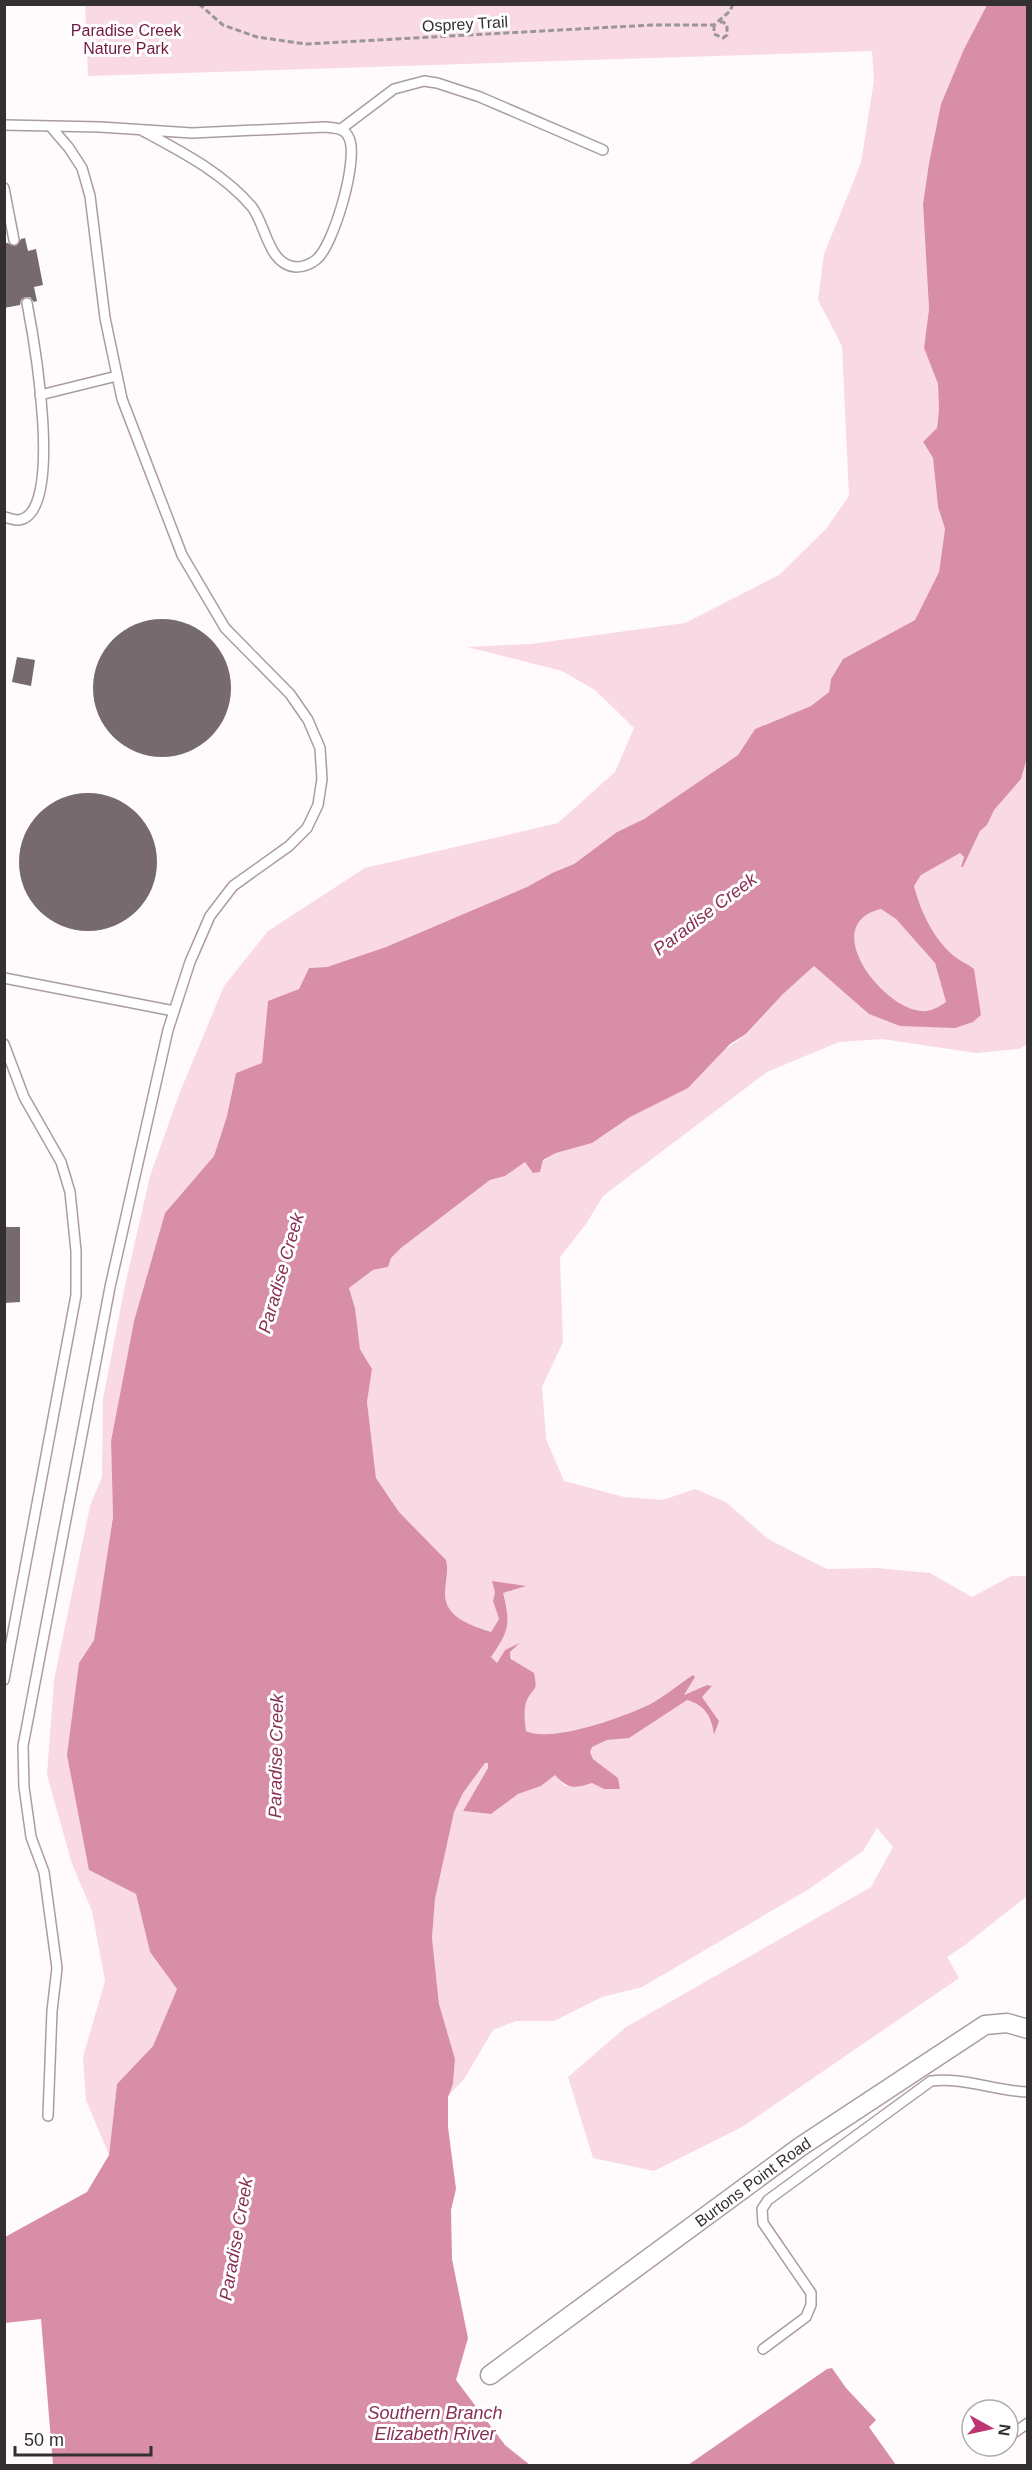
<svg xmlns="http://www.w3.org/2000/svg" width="1032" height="2470" font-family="Arial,sans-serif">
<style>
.green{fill:#f9dae4}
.water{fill:#d98ea8;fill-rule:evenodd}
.pier{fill:#fffafb}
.building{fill:#766a6e}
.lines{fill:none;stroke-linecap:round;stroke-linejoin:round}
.service-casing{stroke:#aa9da1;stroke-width:12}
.minor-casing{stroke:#aa9da1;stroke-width:21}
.path{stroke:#9b9697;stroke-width:3;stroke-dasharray:6 3;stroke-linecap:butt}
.service{stroke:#fff;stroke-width:9}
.minor{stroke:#fff;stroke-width:18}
.labels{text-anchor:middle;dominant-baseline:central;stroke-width:6;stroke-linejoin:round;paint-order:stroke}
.street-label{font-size:16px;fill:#342f30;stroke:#fff}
.park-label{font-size:16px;fill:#731a43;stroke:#fff}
.water-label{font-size:18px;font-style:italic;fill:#882f55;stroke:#fff}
</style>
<rect width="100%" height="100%" fill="#fffafb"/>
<!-- green -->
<g class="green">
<path d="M85 5H987L964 49 941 104 929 163 923 204 929 309 924 348 938 384 939 410 937 428 923 443 933 458 938 507 945 529 939 572 915 620 843 659 831 679 829 692 811 706 755 729 738 755 644 819 617 832 574 864 552 873 527 887 386 947 327 967 309 968 299 989 268 1002 262 1064 236 1073 227 1116 214 1156 165 1213 134 1321 111 1441 113 1517 94 1640 79 1663 89 1870 136 1894 150 1952 177 1989 153 2046 117 2084 109 2155 86 2100 83 2057 105 1981 92 1911 72 1864 47 1775 54 1680 90 1506 102 1477 103 1399 124 1290 150 1176 180 1092 224 986 268 931 365 868 558 823 615 772 634 728 595 690 562 671 467 647 531 644 685 623 779 575 826 529 849 496 842 346 818 300 824 254 861 163 874 80 872 51 88 76Z"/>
<path d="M1027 758V1044L1019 1049 976 1053 882 1039 839 1042 767 1072 603 1196 586 1224 560 1257 563 1342 542 1387 546 1439 564 1481 624 1497 663 1500 695 1489 726 1502 768 1539 827 1569 877 1568 930 1573 972 1597 1011 1576H1027V1896L965 1945 947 1957 959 1978 742 2127 654 2171 593 2158 568 2077 626 2027 871 1887 893 1847 877 1828 863 1851 809 1889 642 1987 602 1997 554 2021H516L493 2030 464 2079 448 2096 453 2084 455 2059 439 2004 432 1938 435 1899 454 1811 463 1793 485 1763H488V1768L463 1811 491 1814 518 1794 541 1786 555 1774 565 1786 592 1783 604 1789 618 1778 593 1759 590 1752 591 1747 607 1740 629 1737 687 1700C704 1704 712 1717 714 1734L719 1721 702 1697 711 1687 707 1685 683 1695 693 1675C677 1686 660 1701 642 1709 617 1719 550 1743 526 1731L524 1710 527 1698 510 1652 518 1645 505 1650 497 1664 491 1658 507 1609 502 1592 524 1586 495 1592 493 1601 499 1619 491 1632C473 1626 445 1618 445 1594 445 1582 449 1573 446 1560L399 1512 376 1478 367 1402 372 1369 360 1349 355 1308 349 1288 373 1270 388 1267 391 1258 401 1248 490 1180 505 1176 525 1162 540 1172 543 1161 556 1153 592 1143 747 1034 783 994 814 966 838 986 955 1028 974 980 973 969C968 964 960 961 954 956 933 938 921 912 914 886L921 875 960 853 964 857 961 867H963L980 831 987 825 993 810 1021 779Z"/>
<path d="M881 909 896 919 935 963 946 1002C939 1007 929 1012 921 1011 881 1007 818 923 881 909Z"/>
</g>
<!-- water -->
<g class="water">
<path d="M987 5H1027V758L1021 779 994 810 987 825 980 831 963 867H961L964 857 960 853 921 875 914 886C921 912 933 938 954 956 960 961 968 964 974 969L981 1015 973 1022 955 1028 900 1026 869 1014 814 966 783 994 746 1034 730 1044 688 1088 630 1117 592 1143 556 1153 543 1160 540 1172 533 1173 525 1162 505 1176 490 1180 401 1248 391 1258 388 1267 373 1270 349 1288 355 1308 360 1349 372 1369 367 1402 376 1478 399 1512 446 1560C449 1572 445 1582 445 1594 445 1618 473 1626 491 1632L499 1619 493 1601 495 1592 492 1581 526 1586 503 1593C511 1624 509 1631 491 1657L497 1663 505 1650 520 1643 510 1652 511 1659 534 1673C538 1693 534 1685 527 1700 523 1709 525 1721 526 1731 550 1743 617 1719 642 1708 660 1701 677 1685 693 1675L695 1677 684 1695 707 1685 712 1686 702 1697 719 1721 714 1735C712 1717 705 1705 687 1700L629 1738 607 1740 592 1747 590 1752 593 1759 618 1778 620 1789H604L592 1783C574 1789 568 1789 555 1775L541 1786 518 1794 491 1814 463 1811 488 1768V1763H485L463 1793 454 1812 435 1899 432 1938 439 2004 455 2059 453 2084 448 2097V2127L456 2189 451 2210 452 2259 468 2338 456 2380 505 2445 530 2465 5 2466V2237L87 2192 109 2155 117 2084 153 2046 177 1989 150 1952 136 1894 89 1870 67 1755 79 1663 94 1640 113 1517 111 1441 134 1321 165 1213 214 1156 227 1116 236 1073 262 1063 268 1001 299 989 309 968 327 967 386 947 527 887 552 873 574 864 617 832 644 819 738 755 755 729 811 706 829 692 831 679 843 659 915 620 939 572 945 529 938 507 933 458 923 442 937 428 939 410 938 384 924 348 929 309 923 204 929 163 941 104 964 49ZM881 909 896 919 935 963 946 1002C939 1007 930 1012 921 1011 881 1007 818 924 881 909Z"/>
<path d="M832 2368 846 2388 876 2420 869 2427 896 2465H688L827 2369Z"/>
</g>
<!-- pier -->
<path class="pier" d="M41 2319 53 2465H5V2323Z"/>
<!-- building -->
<g class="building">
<path d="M25 238 28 251 36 249 43 285 34 287 37 301 34 302 30 297H25L21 300 20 305 4 308V242L16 246 21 239Z"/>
<circle cx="162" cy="688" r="69"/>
<path d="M17 657 35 660 31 686 12 682Z"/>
<circle cx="88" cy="862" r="69"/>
<path d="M4 1227H20V1302L4 1303Z"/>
</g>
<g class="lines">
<!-- service casing -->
<g class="service-casing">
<g id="service">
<path d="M4 125 100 127 192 133 325 127C335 128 345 128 349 138 359 159 334 244 317 259 311 264 303 267 296 267 268 265 266 225 252 207 223 173 182 152 143 131"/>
<path d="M341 129 394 89 424 81 437 83 480 97 603 150"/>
<path d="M4 188 14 240"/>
<path d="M40 395 117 376"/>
<path d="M4 517C9 518 14 520 18 520 66 516 33 334 27 303"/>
<path d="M4 978 174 1011"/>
<path d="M4 1044 24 1097 61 1162 70 1192 76 1251V1295L4 1680"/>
<path d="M48 2116 52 2011 57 1968 44 1872 31 1837 24 1787 23 1746 110 1287 168 1030 190 962 210 916 233 886 289 846 307 828 318 805 322 779 320 748 308 720 290 694 225 628 182 555 122 399 105 318 90 196 82 168 69 148 51 127"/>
<path d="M763 2349 806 2317 811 2305V2293L763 2223 762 2209 768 2200 931 2081C964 2077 995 2091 1028 2092"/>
<path d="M1008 2437 1028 2423"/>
<path d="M994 2447 995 2446"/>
</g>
</g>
<!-- minor casing -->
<g class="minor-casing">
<g id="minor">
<path id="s1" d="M490 2375 800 2147 985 2025 1007 2023 1028 2029"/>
</g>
</g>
<!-- path -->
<g class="path">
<path d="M199 4 223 25 257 37 306 44 651 25H714L730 11 733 4"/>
<path d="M714 25V34L723 38 727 35V25L723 22H718"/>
</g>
<!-- service -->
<use href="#service" class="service"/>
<!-- minor -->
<use href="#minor" class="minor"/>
</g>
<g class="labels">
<!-- street labels -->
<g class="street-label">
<text transform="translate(465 24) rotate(-3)">Osprey Trail</text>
<text stroke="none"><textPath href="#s1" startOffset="326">Burtons Point Road</textPath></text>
</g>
<!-- park labels -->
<g class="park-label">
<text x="126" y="30">Paradise Creek<tspan x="126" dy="18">Nature Park</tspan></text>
</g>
<!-- water labels -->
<g class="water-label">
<text transform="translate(705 914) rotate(-37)">Paradise Creek</text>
<text transform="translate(281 1273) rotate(-74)">Paradise Creek</text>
<text transform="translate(276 1756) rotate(-89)">Paradise Creek</text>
<text transform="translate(236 2239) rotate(-80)">Paradise Creek</text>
<text x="435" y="2413">Southern Branch<tspan x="435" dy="21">Elizabeth River</tspan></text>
</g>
</g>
<!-- border -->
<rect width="1032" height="2470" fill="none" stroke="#342f30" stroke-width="12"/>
<!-- north arrow -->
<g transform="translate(990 2428) rotate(98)"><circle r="28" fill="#ffffff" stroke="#aeacac" stroke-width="1.5"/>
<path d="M0-4.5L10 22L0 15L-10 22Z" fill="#bd3573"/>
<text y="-9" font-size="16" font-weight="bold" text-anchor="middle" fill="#342f30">N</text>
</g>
<!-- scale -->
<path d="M15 2446v9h136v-9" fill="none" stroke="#342f30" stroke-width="3"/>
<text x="24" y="2446" font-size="18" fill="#342f30" stroke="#ffffff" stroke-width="4.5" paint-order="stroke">50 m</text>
</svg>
